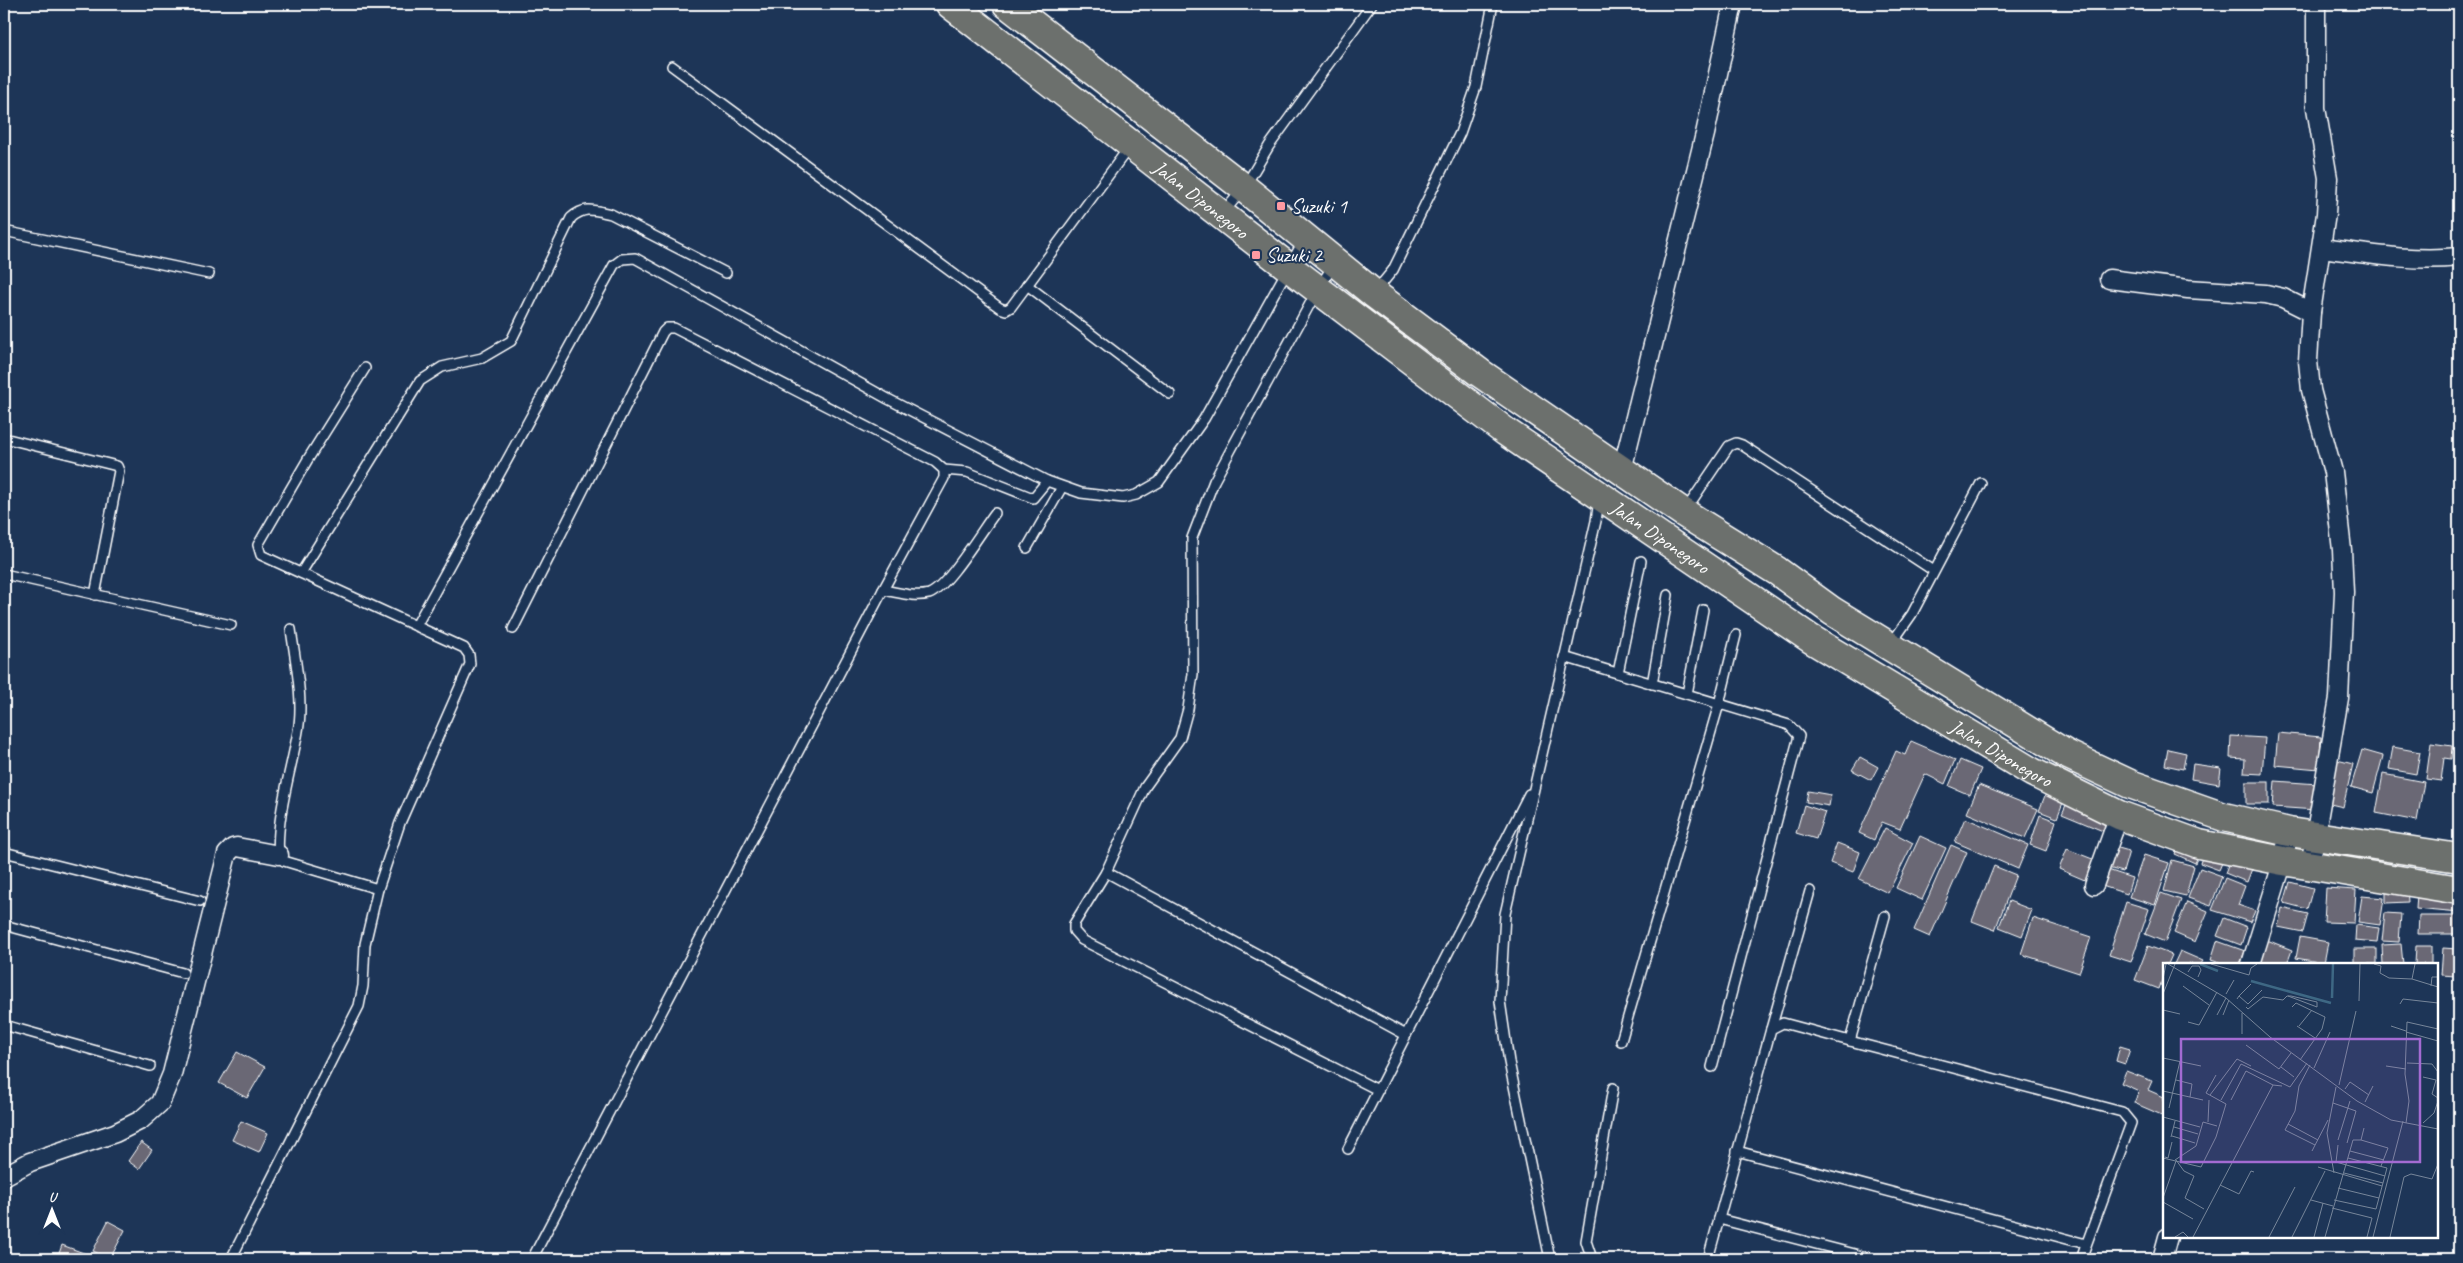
<svg xmlns="http://www.w3.org/2000/svg" width="2463" height="1263" font-family="Caveat,sans-serif">
<style>
.building{fill:#6a6874;stroke:#fff}
.lines{fill:none;stroke-linecap:round;stroke-linejoin:round}
.service-casing{stroke:#fff;stroke-width:12}
.minor-casing{stroke:#fff;stroke-width:21}
.trunk-casing{stroke:#fff;stroke-width:31}
.service{stroke:#1d3557;stroke-width:9}
.minor{stroke:#1d3557;stroke-width:18}
.trunk{stroke:#6c706d;stroke-width:28}
.poi-dot{fill:#ff9aa2;stroke:#1d3557;stroke-width:2}
.labels{text-anchor:middle;dominant-baseline:central;stroke-width:4;stroke-linejoin:round;paint-order:stroke}
.street-label{font-size:20px;fill:#fff;stroke:#1d3557}
.poi-label{font-size:20px;fill:#fff;stroke:#1d3557;text-anchor:start}
.inset-river{fill:none;stroke:#3e6884;stroke-width:2.5}
.inset-road{fill:none;stroke:#77869a;stroke-width:1}
.view{fill:#a36bd2;fill-opacity:0.15;stroke:#a36bd2;stroke-width:2.5}
.inset-edge{fill:none;stroke:#fff;stroke-width:2.5}
</style>
<rect width="100%" height="100%" fill="#1d3557"/>
<filter id="ink" filterUnits="userSpaceOnUse"><feTurbulence type="fractalNoise" baseFrequency=".02" numOctaves="2"/><feDisplacementMap in="SourceGraphic" scale="10" xChannelSelector="R" yChannelSelector="G"/><feConvolveMatrix kernelMatrix="1 2 1 2 8 2 1 2 1" color-interpolation-filters="sRGB"/></filter>
<g filter="url(#ink)">
<!-- building -->
<g class="building">
<path d="M2278 733 2321 737 2319 769 2275 765Z"/>
<path d="M2231 736 2265 738 2262 774 2244 773 2245 759 2230 758Z"/>
<path d="M1911 741 1955 760 1945 784 1925 774 1900 829 1882 822 1874 840 1859 833 1896 751 1905 755Z"/>
<path d="M2431 743 2452 746 2451 759 2444 758 2441 781 2426 779Z"/>
<path d="M2393 747 2420 752 2416 774 2389 769Z"/>
<path d="M2168 749 2186 753 2183 769 2165 765Z"/>
<path d="M2362 750 2383 756 2373 793 2351 787Z"/>
<path d="M1860 757 1878 767 1871 780 1852 770Z"/>
<path d="M1960 760 1981 769 1970 795 1949 786Z"/>
<path d="M2337 760 2353 764 2343 807 2326 803Z"/>
<path d="M2193 764 2221 768 2219 784 2191 779Z"/>
<path d="M2383 774 2424 782 2417 821 2376 813Z"/>
<path d="M2275 781 2318 784 2316 810 2273 807Z"/>
<rect x="2246" y="782" width="23" height="22"/>
<path d="M1979 785 2038 809 2025 838 1967 813Z"/>
<path d="M1808 791 1831 795 1829 806 1806 802Z"/>
<path d="M2046 793 2064 800 2057 818 2039 811Z"/>
<path d="M2070 796 2110 813 2103 831 2062 814Z"/>
<path d="M1804 805 1825 812 1816 839 1796 833Z"/>
<path d="M2040 815 2056 821 2046 851 2030 845Z"/>
<path d="M1965 818 2028 845 2018 869 1955 842Z"/>
<path d="M1885 828 1913 843 1888 893 1859 879Z"/>
<path d="M1920 836 1946 848 1922 900 1896 888Z"/>
<path d="M2180 842 2201 850 2195 863 2175 854Z"/>
<path d="M1837 843 1860 852 1853 872 1830 863Z"/>
<path d="M1951 845 1967 852 1930 937 1914 930Z"/>
<path d="M2115 847 2129 851 2123 872 2108 868Z"/>
<path d="M2206 848 2225 856 2219 870 2200 863Z"/>
<path d="M2067 849 2095 860 2087 881 2059 869Z"/>
<path d="M2144 855 2169 863 2155 905 2129 897Z"/>
<path d="M2231 857 2253 866 2247 882 2225 873Z"/>
<path d="M2172 860 2194 866 2186 896 2164 891Z"/>
<path d="M1994 866 2016 875 1995 930 1972 921Z"/>
<path d="M2200 868 2222 876 2211 906 2188 898Z"/>
<path d="M2108 870 2132 878 2127 894 2102 886Z"/>
<path d="M2225 878 2245 886 2238 905 2255 911 2250 922 2212 910Z"/>
<path d="M2290 882 2313 888 2307 909 2284 903Z"/>
<path d="M2326 888 2356 890 2354 923 2324 922Z"/>
<path d="M2407 888 2408 902 2386 903V889Z"/>
<path d="M2161 893 2181 900 2165 942 2145 934Z"/>
<path d="M2417 894 2459 898V913L2416 909Z"/>
<path d="M2362 896 2384 898 2380 925 2358 922Z"/>
<path d="M2009 901 2032 910 2022 936 1999 927Z"/>
<path d="M2126 902 2149 909 2131 962 2109 955Z"/>
<path d="M2187 902 2208 911 2195 942 2174 933Z"/>
<path d="M2282 908 2308 914 2303 932 2278 927Z"/>
<path d="M2385 913 2401 914 2399 942 2382 941Z"/>
<path d="M2419 916H2459V934H2418Z"/>
<path d="M2033 918 2091 937 2079 973 2021 954Z"/>
<path d="M2224 918 2247 927 2241 945 2217 936Z"/>
<path d="M2356 925 2379 928 2377 942 2355 940Z"/>
<path d="M2300 937 2328 942 2324 963 2296 958Z"/>
<path d="M2267 940 2292 950 2287 964H2256Z"/>
<path d="M2217 941 2245 951 2240 964H2223L2211 960Z"/>
<path d="M2401 944 2403 964H2383L2382 945Z"/>
<path d="M2148 946 2172 955 2168 964H2164V975L2159 989 2135 980Z"/>
<path d="M2416 946H2431V964H2415Z"/>
<path d="M2443 948 2457 949 2456 976 2441 975Z"/>
<rect x="2354" y="949" width="23" height="15"/>
<path d="M2180 951 2203 961 2201 964H2174Z"/>
<path d="M2120 1046 2130 1049 2125 1064 2116 1061Z"/>
<path d="M237 1052 265 1067 247 1098 219 1083Z"/>
<path d="M2126 1071 2152 1081 2148 1090 2164 1097V1116L2134 1103 2139 1091 2121 1083Z"/>
<path d="M241 1121 268 1133 259 1152 232 1140Z"/>
<path d="M141 1142 152 1150 139 1169 128 1161Z"/>
<path d="M4 1207 11 1210 4 1233Z"/>
<path d="M108 1221 125 1230 110 1259 93 1251Z"/>
<path d="M62 1245 89 1255 87 1259H57Z"/>
</g>
<g class="lines">
<!-- service casing -->
<g class="service-casing">
<g id="service">
<path d="M672 66 1000 308 1006 310 1011 307 1130 146"/>
<path d="M1223 213 1244 188 1269 146 1372 4"/>
<path d="M4 231 209 274"/>
<path d="M1333 266 1318 289 1214 481 1192 538 1193 674 1188 709 1180 738 1145 787 1106 872 1074 924V931L1082 940 1378 1090"/>
<path d="M1027 285 1170 394"/>
<path d="M1375 292 1393 270 1460 133 1476 87 1493 4"/>
<path d="M4 438 117 466 119 471 95 595"/>
<path d="M1685 511 1729 446 1736 443 1742 445 1934 571"/>
<path d="M1027 548 1062 487"/>
<path d="M301 573 420 381 442 367 482 358 511 341 571 218C585 206 593 210 611 214L726 273"/>
<path d="M4 574 231 625"/>
<path d="M883 590C897 592 914 598 929 594 947 588 982 530 995 513"/>
<path d="M416 626 614 265 622 259 635 258 888 399 1047 481 1081 493 1123 498 1136 495 1159 482 1204 419 1304 240"/>
<path d="M291 629C295 660 304 700 298 731 292 767 275 821 279 855L284 861 378 889"/>
<path d="M513 629 663 332 667 328H674L935 462 944 470 967 472 1033 498 1047 481"/>
<path d="M1891 644 1912 614 1981 483"/>
<path d="M1564 657 1789 725 1799 736 1712 1067"/>
<path d="M1618 673 1641 561"/>
<path d="M1652 684 1668 595"/>
<path d="M1687 694 1703 610"/>
<path d="M4 852 200 901"/>
<path d="M1106 872 1406 1035"/>
<path d="M4 925 183 973"/>
<path d="M4 1025 150 1066"/>
<path d="M1771 1029 1810 891"/>
<path d="M1621 1041 1719 704 1736 635"/>
<path d="M1850 1041 2122 1112 2131 1123 2081 1259"/>
<path d="M1348 1149 1529 794"/>
<path d="M1737 1151 2086 1244"/>
<path d="M1719 1219 1874 1259"/>
<path d="M4 1257 12 1259"/>
<path d="M231 1259 359 1006 363 986 365 944 378 889 400 823 470 664 469 655 464 648 261 555 258 545 308 459 365 368"/>
<path d="M532 1259 883 590 944 478V470"/>
<path d="M1550 1259 1509 1062 1500 1001 1505 914 1596 521 1599 500"/>
<path d="M1592 1259 1586 1241 1613 1088"/>
<path d="M1708 1259 1771 1029 1783 1023 1850 1041 1885 916"/>
</g>
</g>
<!-- minor casing -->
<g class="minor-casing">
<g id="minor">
<path d="M2322 248C2368 254 2414 262 2459 257"/>
<path d="M2109 279 2188 289 2266 294 2283 298 2311 312"/>
<path d="M1622 470 1705 134 1733 4"/>
<path d="M2310 866 2339 698 2344 592 2342 550 2333 472 2311 390 2308 361 2311 312 2326 214 2328 178 2316 108V4"/>
<path d="M2094 885 2119 815"/>
<path d="M2251 964 2283 861 2289 832"/>
<path d="M4 1176 30 1162 115 1133 141 1120 160 1103 172 1074 227 854 233 848 237 847 279 855"/>
<path d="M2162 1259 2168 1237"/>
</g>
</g>
<!-- trunk casing -->
<g class="trunk-casing">
<g id="trunk">
<path id="s1" d="M950 4 1287 266 1506 432 1811 639 2032 772 2119 815 2199 844 2283 861 2459 890"/>
<path d="M1007 4 1244 188 1373 293 1480 373 1684 513 1777 571 1832 611 2066 754 2130 784 2224 817 2289 832 2459 858"/>
</g>
</g>
<!-- service -->
<use href="#service" class="service"/>
<!-- minor -->
<use href="#minor" class="minor"/>
<!-- trunk -->
<use href="#trunk" class="trunk"/>
</g>
</g>
<!-- markers -->
<g class="poi-dot">
<rect x="1276" y="201" width="10" height="10" rx="2.5"/>
<rect x="1251" y="250" width="10" height="10" rx="2.5"/>
</g>
<g class="labels">
<!-- street labels -->
<g class="street-label">
<text stroke="none"><textPath href="#s1" startOffset="318">Jalan Diponegoro</textPath></text>
<text stroke="none"><textPath href="#s1" startOffset="888">Jalan Diponegoro</textPath></text>
<text stroke="none"><textPath href="#s1" startOffset="1292">Jalan Diponegoro</textPath></text>
</g>
<!-- poi labels -->
<g class="poi-label">
<text x="1291" y="206">Suzuki 1</text>
<text x="1266" y="255">Suzuki 2</text>
</g>
</g>
<!-- overview -->
<g transform="translate(2163 963)">
<rect width="275" height="275" fill="#1d3557"/>
<path class="inset-river" d="M37 1 55 8M88 18 168 40M169 35 170 1"/>
<path class="inset-road" d="M5 1 63 35 107 74 194 138 228 157 275 166M48 1 86 12 88 5 94 1M211 1 218 3 217 10 226 15 249 16 275 24M25 9 29 3H36L38 7 35 14M0 16 3 1M249 16 252 1M20 23 46 42M268 23 269 14H275M0 31 12 1M63 31 71 17M76 33 88 21M74 36 76 33 85 41 99 27M196 38 197 1M237 41 240 36 275 40M83 44 85 46 100 34 120 37 124 33H128L154 39V44L125 33M129 44 133 40 162 54 159 66 137 97M0 47 17 51M79 50V71M54 52 63 35M60 52 66 37M25 59 36 62 54 29M134 63 152 75M136 63 149 47M228 63 243 68M243 69 275 78M83 82 116 106 128 90M0 95 38 103M244 100 269 101 275 109M147 102 136 123 132 148 122 167 152 182M223 103 243 106M118 104 131 114M151 105 167 69M260 114 273 117 269 131 275 135M13 117 29 121 27 134M176 122 193 48M182 126 187 119 206 132M0 128 40 137M47 132 74 96 88 103M58 137 78 101 127 124 144 100M68 137 83 108 110 122 119 123M202 139 210 123M170 140 193 148 184 180M6 145 17 98M0 154 37 164M45 159 46 137M243 160 246 138 242 111 244 59 275 66M260 160 271 150 275 138M125 161 155 177M11 164 35 171M9 173 32 180M8 174 12 158M175 177 187 138M198 177 225 185 218 203M175 182 173 199 222 213M149 188 165 157M187 188 221 197M2 194 5 195 9 179M0 195 38 204 53 174 63 141 43 130 53 112M12 197 33 183 40 159 54 163M13 197 21 208 31 213 22 235 41 246M155 204 219 223M171 210 164 170 173 124M181 210 220 220M57 222 76 231 88 208 91 209M175 225 216 235M0 235 13 198M148 237 170 243M171 237 213 246 224 205 185 195M0 239 30 256M169 245 209 255 204 274M12 274 20 269 25 274M30 274 110 122M106 274 132 224M129 274 162 208M151 274 160 240M162 274 190 177H198L201 165M210 274 240 158M227 274 241 214 248 211 269 216 275 201"/>
<path class="view" d="M18 76H257V199H18Z"/>
<rect width="275" height="275" class="inset-edge"/>
</g>
<!-- margin -->
<rect width="2463" height="1263" fill="none" stroke="#1d3557" stroke-width="20"/>
<rect x="10" y="10" width="2443" height="1243" fill="none" stroke="#fff" stroke-width="2" filter="url(#ink)"/>
<!-- north arrow -->
<g transform="translate(52 1210)" stroke="#1d3557" stroke-width="4" paint-order="stroke">
<path d="M0-4L9 19L0 12L-9 19Z" fill="#ffffff"/>
<text y="-8" font-size="14" font-weight="bold" text-anchor="middle" fill="#ffffff">U</text>
</g>
</svg>
